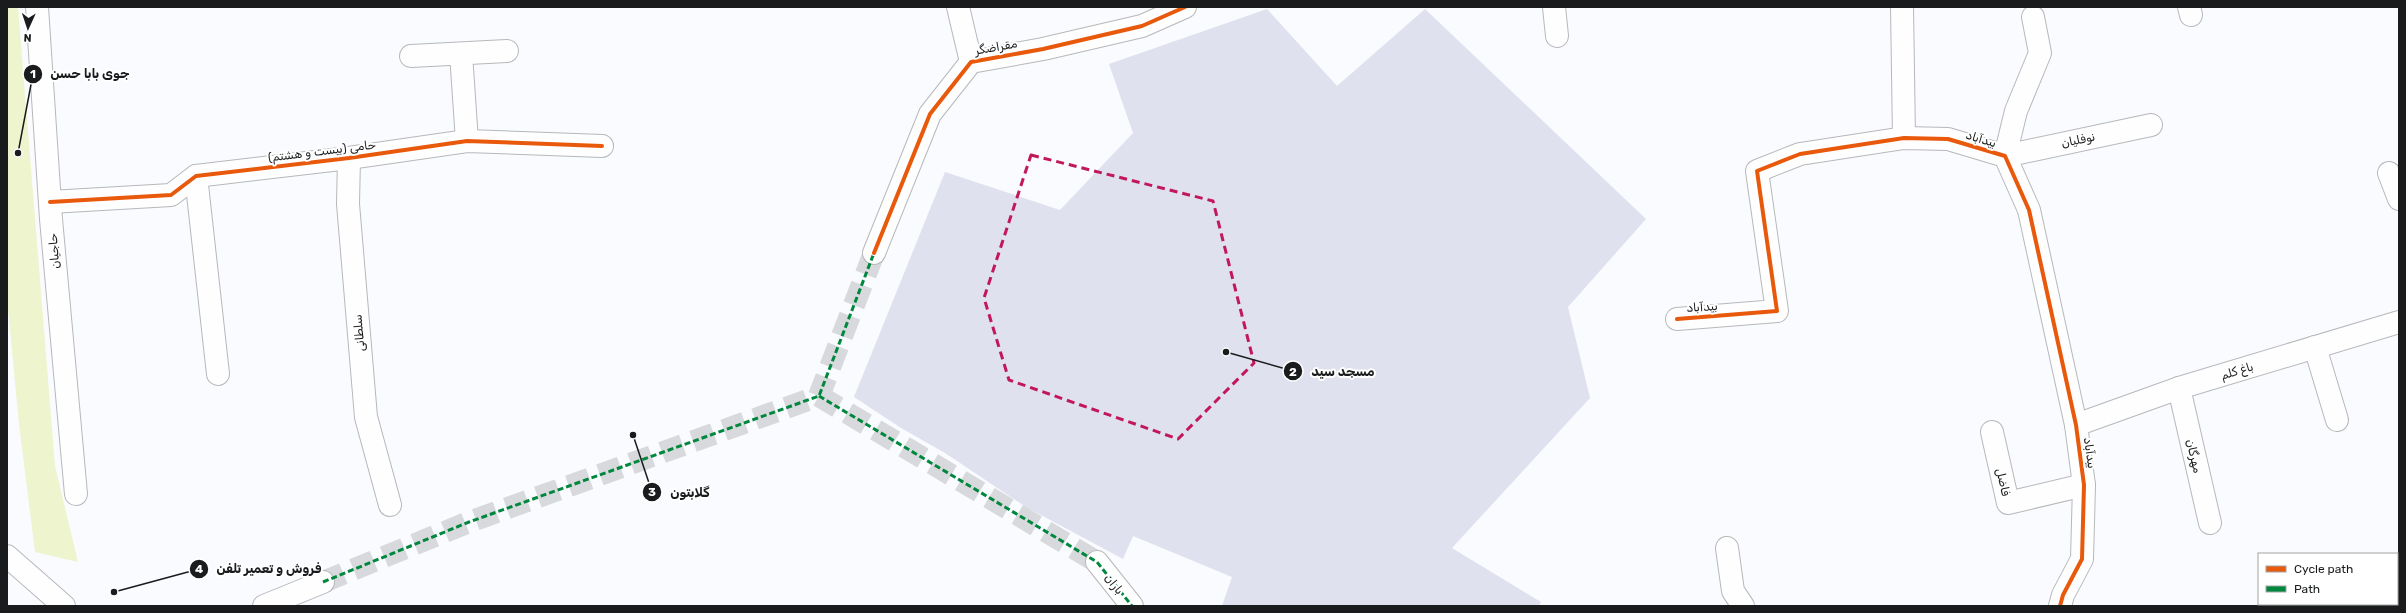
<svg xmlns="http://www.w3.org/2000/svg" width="2406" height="613" font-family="Rubik,Vazirmatn,sans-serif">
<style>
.park{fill:#eef4ce}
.building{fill:#dfe1ef}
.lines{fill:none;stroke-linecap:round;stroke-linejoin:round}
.minor-tunnel{stroke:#d7d9dc;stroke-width:22;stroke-dasharray:22 11;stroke-linecap:butt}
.minor-casing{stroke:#b6b8ba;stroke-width:24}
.major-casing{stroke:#b6b8ba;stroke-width:24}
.minor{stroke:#fefeff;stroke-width:22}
.major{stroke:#fefeff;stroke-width:22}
.quiet{stroke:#00873e;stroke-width:3;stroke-dasharray:6 3;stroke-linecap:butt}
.cycleway-casing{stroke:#fff;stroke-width:6}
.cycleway{stroke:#e8590c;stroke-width:4}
.marked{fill:none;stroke:#c2185b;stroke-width:3;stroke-dasharray:8 5;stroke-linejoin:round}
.labels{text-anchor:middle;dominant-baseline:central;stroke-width:4;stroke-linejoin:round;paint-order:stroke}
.street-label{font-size:12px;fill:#191b1c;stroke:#fff}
.leader{fill:none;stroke:#191b1c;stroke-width:1.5}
.callout-dot{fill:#191b1c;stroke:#fff;stroke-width:1.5}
.mark-label{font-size:12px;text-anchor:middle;font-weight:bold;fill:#fff}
.callout-label{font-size:13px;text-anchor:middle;font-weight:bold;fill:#191b1c;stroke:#fff;stroke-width:4;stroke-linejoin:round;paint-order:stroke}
</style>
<rect width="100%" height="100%" fill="#f9fbfe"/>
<!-- park -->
<path class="park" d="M7 7H18L55 466 78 562 35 552 19 424 7 299Z"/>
<!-- building -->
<path class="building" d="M1267 9 1337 86 1425 9 1646 219 1568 307 1590 398 1452 548 1541 602 1539 606H1222L1232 577 1133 536 1123 559 1026 507 945 453 901 428 854 397 945 172 1060 210 1133 133 1109 64Z"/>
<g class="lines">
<!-- minor-tunnel -->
<g class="minor-tunnel">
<path d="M819 396 1097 562"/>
<path d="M323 582 469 522 819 396 874 253"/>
</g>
<!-- minor casing -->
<g class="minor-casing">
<g id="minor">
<path d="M37 7 51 219 76 494"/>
<path d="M958 7 971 62"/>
<path d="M1554 7 1557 36"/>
<path d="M1902 7 1904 138"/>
<path d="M2189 7 2191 15"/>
<path d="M2033 17 2040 53 2016 111 2005 156 2151 125"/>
<path d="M461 54 467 141"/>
<path d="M411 56 507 51"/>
<path d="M349 158 348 204 366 417 390 505"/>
<path d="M2389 173 2399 199"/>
<path d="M196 176 218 374"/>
<path d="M50 202 171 195 196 176 349 158 467 141 602 146"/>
<path d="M874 253 930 114 971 62 1043 49 1142 26 1185 7"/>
<path d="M1677 319 1777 311 1757 171 1800 154 1904 138 1948 139 2005 156 2029 210 2076 425 2084 485 2082 559 2063 595 2060 606"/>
<path d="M2315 347 2337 420"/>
<path d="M2179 388 2210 523"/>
<path d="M2076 425 2179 388 2399 322"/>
<path d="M1992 432 2008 503 2084 485"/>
<path d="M1727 548 1733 591 1743 606"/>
<path d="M1097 562 1132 606"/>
<path d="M264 606 323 582"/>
</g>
</g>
<!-- major casing -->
<g class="major-casing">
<path id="major" d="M7 556 64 606"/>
</g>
<!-- minor -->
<use href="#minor" class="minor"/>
<!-- major -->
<use href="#major" class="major"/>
<!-- quiet -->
<g class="quiet">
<path d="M819 396 1097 562 1132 606"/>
<path d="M323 582 469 522 819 396 874 253"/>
</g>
<!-- cycleway casing -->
<g class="cycleway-casing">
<g id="cycleway">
<path d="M50 202 171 195 196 176 349 158 467 141 602 146"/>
<path d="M874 253 930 114 971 62 1043 49 1142 26 1185 7"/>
<path d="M1677 319 1777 311 1757 171 1800 154 1904 138 1948 139 2005 156 2029 210 2076 425 2084 485 2082 559 2063 595 2060 606"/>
</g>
</g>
<!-- cycleway -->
<use href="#cycleway" class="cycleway"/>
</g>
<!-- marked area -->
<path class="marked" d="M1031 155 1213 201 1254 363 1178 439 1009 380 984 298Z"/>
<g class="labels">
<!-- street labels -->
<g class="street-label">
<text transform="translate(996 47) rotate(-10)">مقراضگر</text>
<text transform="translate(1981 139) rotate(17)">بیدآباد</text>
<text transform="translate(2078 140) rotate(-12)">نوفلیان</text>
<text transform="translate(322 151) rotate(-7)">حامی (بیست و هشتم)</text>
<text transform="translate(54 251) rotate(-95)">حاجیان</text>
<text transform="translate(1702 307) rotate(-4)">بیدآباد</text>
<text transform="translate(359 333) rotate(-95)">سلطانی</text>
<text transform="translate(2237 371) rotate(-17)">باغ کلم</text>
<text transform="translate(2090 453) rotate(82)">بیدآباد</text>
<text transform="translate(2194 456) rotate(77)">مهرگان</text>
<text transform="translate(2003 482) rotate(77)">فاضل</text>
<text transform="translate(1114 584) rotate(51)">باران</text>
</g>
</g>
<!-- callouts -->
<path class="leader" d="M18 153L33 74M1226 352L1293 371M633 435L652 492M114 592L199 569"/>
<g class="callout-dot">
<circle cx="18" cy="153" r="4"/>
<circle cx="1226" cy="352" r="4"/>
<circle cx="633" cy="435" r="4"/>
<circle cx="114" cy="592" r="4"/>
<circle cx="33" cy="74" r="10"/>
<circle cx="1293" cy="371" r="10"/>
<circle cx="652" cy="492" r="10"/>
<circle cx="199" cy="569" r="10"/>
</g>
<g class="mark-label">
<text x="33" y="78">1</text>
<text x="1293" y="376">2</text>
<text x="652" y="496">3</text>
<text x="199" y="573">4</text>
</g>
<g class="callout-label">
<text x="90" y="78">جوی بابا حسن</text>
<text x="1343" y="376">مسجد سید</text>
<text x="690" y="497">گلابتون</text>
<text x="269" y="573">فروش و تعمیر تلفن</text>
</g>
<!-- border -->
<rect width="2406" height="613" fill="none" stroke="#191b1c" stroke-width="16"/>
<!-- legend -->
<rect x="2258" y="553" width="140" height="52" fill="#ffffff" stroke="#a3a4a4"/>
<rect x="2266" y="566" width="20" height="6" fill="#e8590c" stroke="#a3a4a4"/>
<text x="2294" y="573" font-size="12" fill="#191b1c">Cycle path</text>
<rect x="2266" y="586" width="20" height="6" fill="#00873e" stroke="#a3a4a4"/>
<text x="2294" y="593" font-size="12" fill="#191b1c">Path</text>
<!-- north arrow -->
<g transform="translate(28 28) rotate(183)" stroke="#ffffff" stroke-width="3" paint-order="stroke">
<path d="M0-3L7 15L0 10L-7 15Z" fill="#191b1c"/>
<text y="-6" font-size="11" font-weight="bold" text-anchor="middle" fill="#191b1c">N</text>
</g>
</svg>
